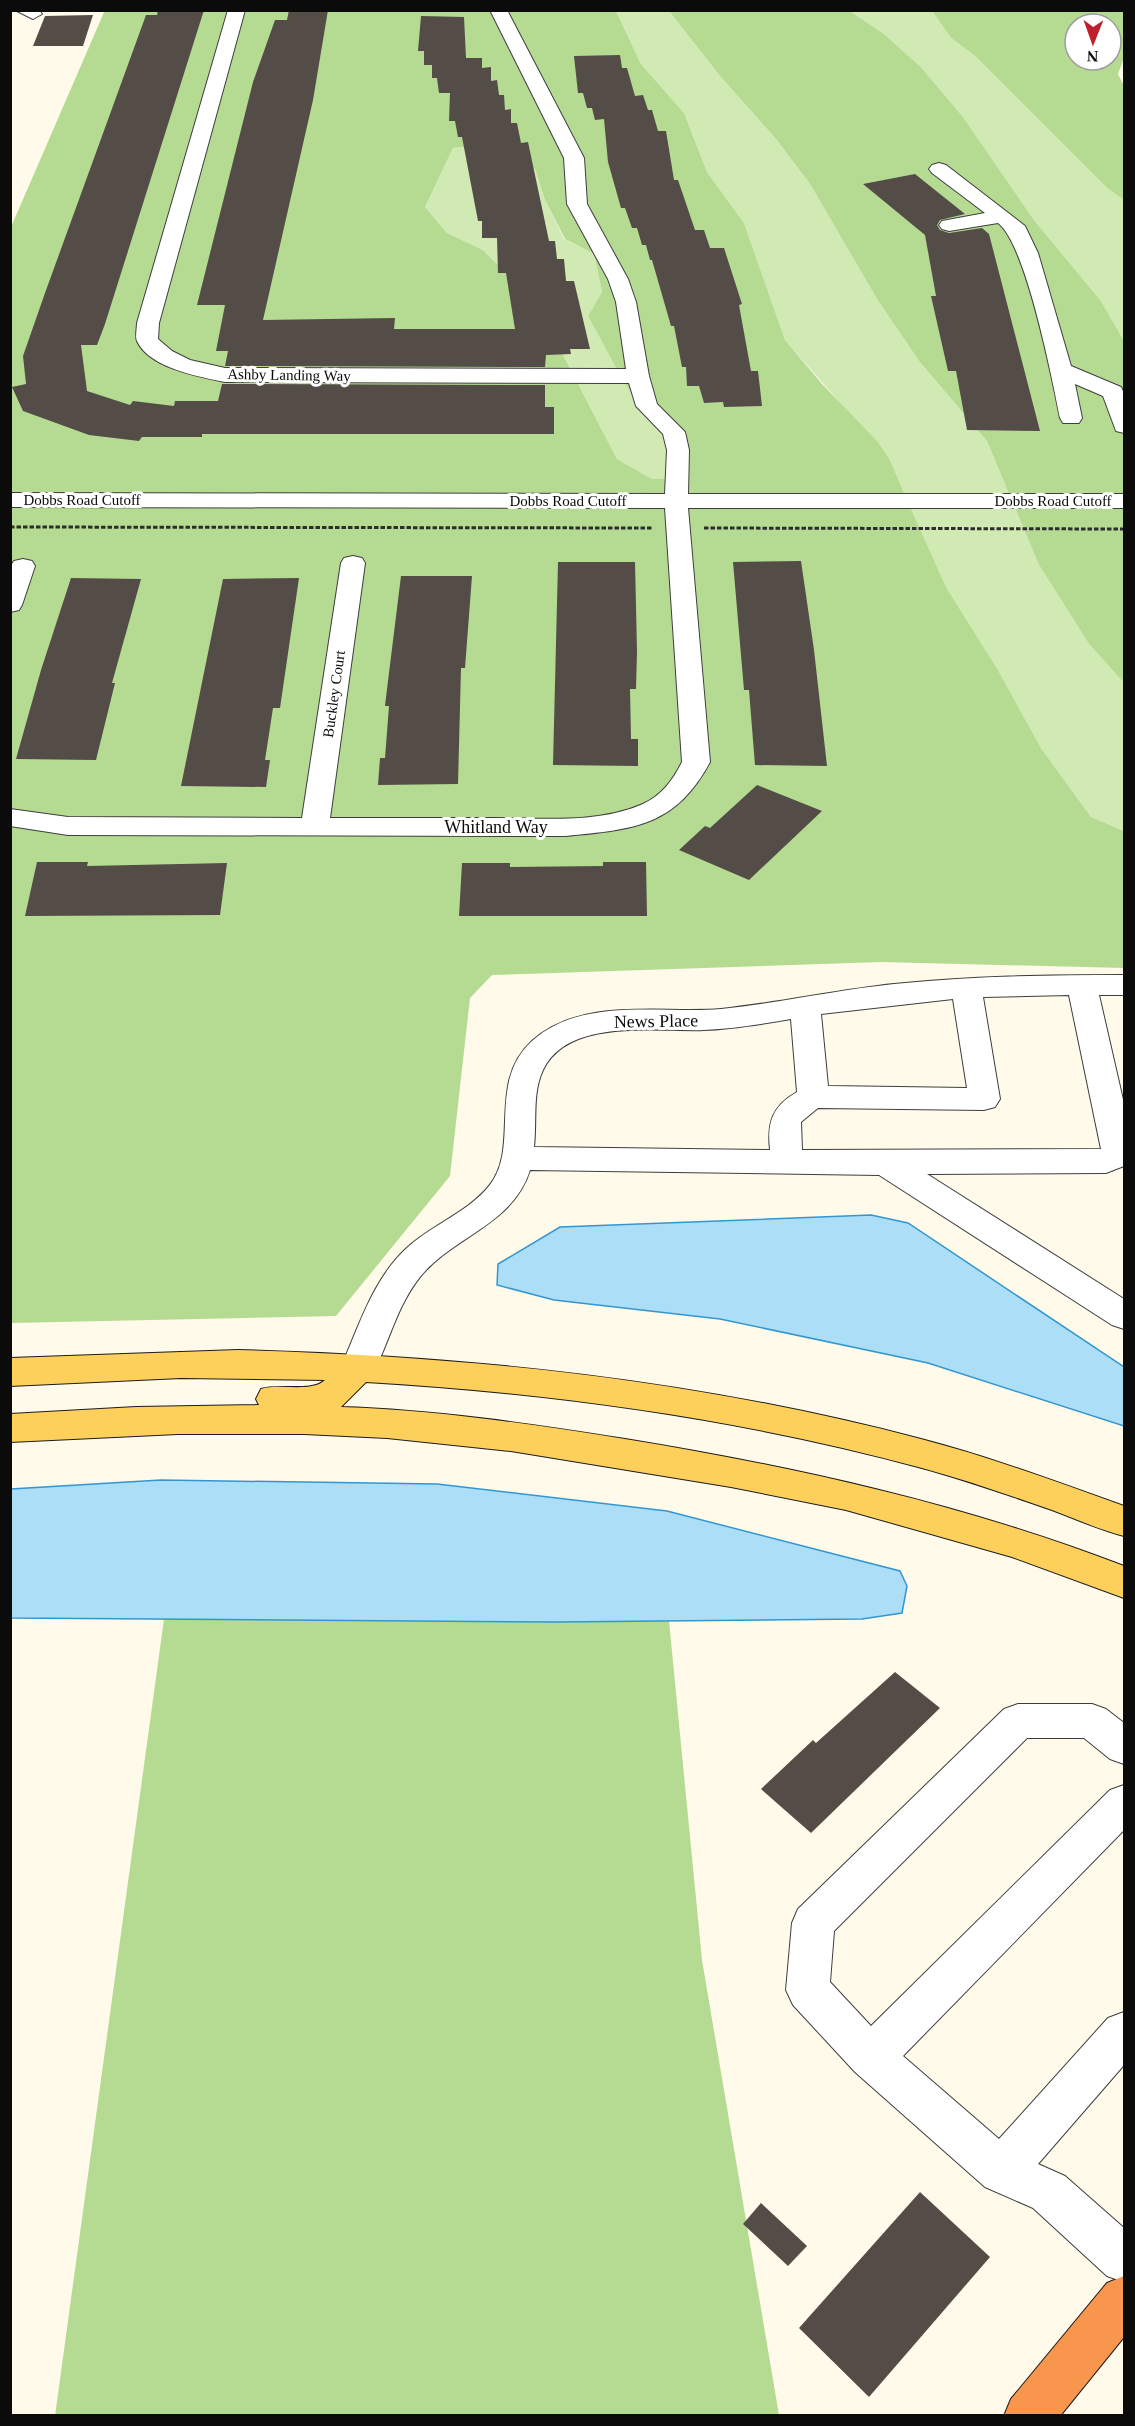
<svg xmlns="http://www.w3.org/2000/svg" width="1135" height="2426" font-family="'Times New Roman',serif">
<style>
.green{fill:#d1eab3}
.forest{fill:#b5db92;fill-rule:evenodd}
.water{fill:#addef8;stroke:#3297d1;stroke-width:1.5}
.building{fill:#544c47}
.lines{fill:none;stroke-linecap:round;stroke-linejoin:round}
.minor-casing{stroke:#3e3e3e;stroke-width:2}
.major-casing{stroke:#1c1c1c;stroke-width:2}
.highway-casing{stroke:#1c1c1c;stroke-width:2}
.path{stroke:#2d2d2d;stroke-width:3;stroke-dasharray:4.5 2;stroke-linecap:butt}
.minor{fill:#fff;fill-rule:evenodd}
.major{fill:#fdd05c;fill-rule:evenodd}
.highway{fill:#f9964e;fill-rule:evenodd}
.labels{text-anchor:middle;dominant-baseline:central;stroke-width:6;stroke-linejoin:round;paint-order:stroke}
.far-street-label{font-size:15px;fill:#0b0b0b;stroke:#fff}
.street-label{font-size:18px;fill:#0b0b0b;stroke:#fff}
</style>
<rect width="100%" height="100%" fill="#fffaea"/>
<!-- green -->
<g class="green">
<path d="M616 11H669L720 76 776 139 810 184 877 299 919 361 987 441 1009 494 904 493 890 460 785 340 744 223 707 172 684 113 641 64Z"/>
<path d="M850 11H932L951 38 974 55 1107 188 1124 200V341L1101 301 1034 220 963 117 921 67 884 34Z"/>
<path d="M481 145 535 169 545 200 564 239 594 254 602 292 588 316 624 383 687 468V478L652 479 617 459 536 303 483 250 447 233 425 207 453 148Z"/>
<path d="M910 508H1015L1039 565 1089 644 1124 683V831L1091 817 1041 748 998 670 946 587Z"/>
</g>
<!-- forest -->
<g class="forest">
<path d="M105 10 616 11 641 64 684 113 707 172 744 223 785 340 822 384 877 441 890 460 904 493H11V227ZM481 145 535 169 545 200 565 239 594 254 602 292 588 316 624 383 687 468V478L652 479 617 459 536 303 483 250 447 233 425 207 453 148Z"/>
<path d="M669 11H850L884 34 921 67 963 117 1034 220 1101 301 1124 341V494H1009L987 441 919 361 877 299 810 184 776 139 720 76Z"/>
<path d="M932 11H1124V58L1118 74 1124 86V200L1107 188 974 55 951 38ZM1075 24H1111V60H1075Z"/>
<path d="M910 507 946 587 998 670 1041 748 1091 817 1124 831V968L881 962 492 975 470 998 450 1176 336 1316 11 1323 10 508Z"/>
<path d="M1015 508H1124V683L1089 644 1039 565Z"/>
<path d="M164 1619 669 1621 702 1960 779 2415 55 2416Z"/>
</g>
<!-- water -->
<g class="water">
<path d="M871 1215 908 1223 1124 1367V1426L928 1363 720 1319 554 1300 497 1285 498 1264 560 1227Z"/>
<path d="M161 1480 437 1484 667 1511 900 1571 907 1586 902 1613 862 1619 557 1622 11 1618V1489Z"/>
</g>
<!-- building -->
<g class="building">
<path d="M158 10H204L105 324 97 345H81L87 391 130 405 133 401 174 406 175 401H218L222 384 545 385V407H554V434H202V437H142L139 441 89 435 23 411 12 387 26 384 23 356 45 293 146 15H157Z"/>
<path d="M289 10H328L313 100 263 320 395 318 394 329H515L506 273H498L497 238H482V221H478L462 137H458L455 121H449L450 93H439L437 78H432V65H424V51H418L421 16 464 17 466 58H482V68L491 67V81L497 80 499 95H504L505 110 511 109V123H517L521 143 528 142 549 241H555L557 259H564L566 281H574L590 349H570L571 354 546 355 545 367 225 366 228 351H216L225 305H197L253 82 275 20H287Z"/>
<path d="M93 15 83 46H33L45 16Z"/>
<path d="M620 55 622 68H627L635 96 643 95 648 110H652L658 131H666L674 180H678L695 230H704L710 248H724L742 304 739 305 751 371H758L762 406 724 407 723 402 704 403 699 386H687L686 367H682L674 326H671L652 260H650L646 245H642L637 228H632L625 208H621L608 162 604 119 595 120 592 108H587L583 93H578L574 56Z"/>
<path d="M915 174 965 214 940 220 937 225 940 230 949 233 982 228 989 234 1040 431 967 430 956 371H948L931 296H936L925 235 863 184Z"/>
<path d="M801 561 814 650 827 766 755 765 749 690H744L733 562Z"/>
<path d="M558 562H635L637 652 636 689H630L631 739H638V766L553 765Z"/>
<path d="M401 576H472L465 668H461L458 784 378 785 380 758H385L389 706H385L387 689Z"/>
<path d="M71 578 141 579 112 683H115L96 760 16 759 41 670Z"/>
<path d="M299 578 280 708H273L265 760H270L266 787 181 786 223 579Z"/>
<path d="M757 785 822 811 749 880 679 850 705 826 710 828Z"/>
<path d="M37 862H88L87 866 227 863 220 915 25 916Z"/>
<path d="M603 862H646L647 916H459L462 863H510V867L603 866Z"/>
<path d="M895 1672 940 1708 811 1833 761 1789 813 1740 816 1743Z"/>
<path d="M920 2192 990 2257 869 2397 799 2328Z"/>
<path d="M761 2203 807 2246 788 2266 743 2224Z"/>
</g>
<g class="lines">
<!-- minor casing -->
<g class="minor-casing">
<g id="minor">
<path d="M15 10H39L42 14 33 19Z"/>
<path d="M228 10H245L159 323 158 339 172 351 190 360 225 368 626 369 616 302 608 279 567 204 564 158 490 10H507L584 158 587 204 628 279 636 302 649 376 657 404 685 432 689 450 688 494H1124V508H688L710 762C675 827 634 829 566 836L68 835 10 826V809L68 817 302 818 341 563 344 558 353 556 362 558 365 563 330 818C385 818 439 818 494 818 542 818 598 824 643 804 662 795 673 780 682 762L665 508 10 507V493L665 494 667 450 663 434 636 406 629 383 225 382C200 377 149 368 137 341 135 337 137 328 137 323Z"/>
<path d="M939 163 946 165 1025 226 1038 253 1071 366 1121 387 1124 393V433L1116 431 1103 396 1075 384 1082 418 1079 423H1063L1060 418C1052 378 1026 244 998 223L949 231 942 229 939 225 942 221 985 213 932 173 929 169 932 165Z"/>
<path d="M23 559 32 561 35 566 22 605 19 610 10 612V567L14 561Z"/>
<path d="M1124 975V995H1099L1124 1104V1166L1106 1173 927 1174 1124 1299V1329L1112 1325 879 1175 530 1170C513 1225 453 1236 420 1277 396 1307 389 1344 371 1377L359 1381 347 1377 341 1367C359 1326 374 1276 409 1246 434 1224 468 1212 489 1186 521 1147 486 1083 532 1041 582 996 661 1014 721 1009 779 1003 836 990 894 984 971 976 1047 975 1124 975ZM1069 995 1101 1149 802 1150 801 1122 818 1108 984 1110 995 1107 1000 1099 983 997ZM953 999 967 1088 828 1086 821 1014ZM791 1019 797 1092C772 1106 767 1123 770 1150L534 1147C537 1122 532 1093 543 1070 568 1017 658 1032 704 1030 733 1029 762 1024 791 1019Z"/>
<path d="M1018 1704H1092L1106 1709 1124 1723V1764L1110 1759 1084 1738H1027L834 1931 830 1982 871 2026 1110 1790 1124 1785V1830L903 2056 999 2139 1108 2018 1124 2012V2065L1038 2164 1065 2176 1124 2228V2282L1107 2276 1033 2208 985 2187 855 2072 793 2005 786 1990 792 1923 798 1909 1004 1709Z"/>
</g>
</g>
<!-- major casing -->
<g class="major-casing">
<path id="major" d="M238 1350C468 1356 698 1380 921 1439 990 1457 1057 1482 1124 1506V1536C1100 1530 1076 1519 1052 1510 1009 1495 966 1480 922 1468 742 1419 553 1393 366 1382L341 1407C436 1410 531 1424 625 1439 796 1467 963 1504 1124 1566V1598L1012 1557 846 1510 731 1487 511 1451 387 1438 304 1434H178L10 1442V1414L136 1407 259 1405 256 1399 261 1389C279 1383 312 1393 325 1380L181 1378 10 1386V1358Z"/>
</g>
<!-- highway casing -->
<g class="highway-casing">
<path id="highway" d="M1124 2276V2337L1060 2416H1004L1011 2399 1107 2283Z"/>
</g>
<!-- path -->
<g class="path">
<path d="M10 527 652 528"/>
<path d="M704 528 1124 529"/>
</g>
<!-- minor -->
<use href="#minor" class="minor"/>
<!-- major -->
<use href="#major" class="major"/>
<!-- highway -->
<use href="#highway" class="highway"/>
</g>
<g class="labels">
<!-- far-street labels -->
<g class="far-street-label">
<text transform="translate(289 375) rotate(1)">Ashby Landing Way</text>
<text x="82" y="500">Dobbs Road Cutoff</text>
<text x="568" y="501">Dobbs Road Cutoff</text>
<text x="1053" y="501">Dobbs Road Cutoff</text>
<text transform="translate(334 694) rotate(-82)">Buckley Court</text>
</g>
<!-- street labels -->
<g class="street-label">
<text x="496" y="827">Whitland Way</text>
<text transform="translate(656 1021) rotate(-1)">News Place</text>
</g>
</g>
<!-- border -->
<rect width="1135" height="2426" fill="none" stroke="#0b0b0b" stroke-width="24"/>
<!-- north arrow -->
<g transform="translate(1093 42) rotate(181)"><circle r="28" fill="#ffffff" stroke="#9d9d9d" stroke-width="1.5"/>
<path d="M0-4.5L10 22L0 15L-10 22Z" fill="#be202d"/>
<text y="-9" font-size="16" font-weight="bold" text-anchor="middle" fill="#0b0b0b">N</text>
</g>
</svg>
